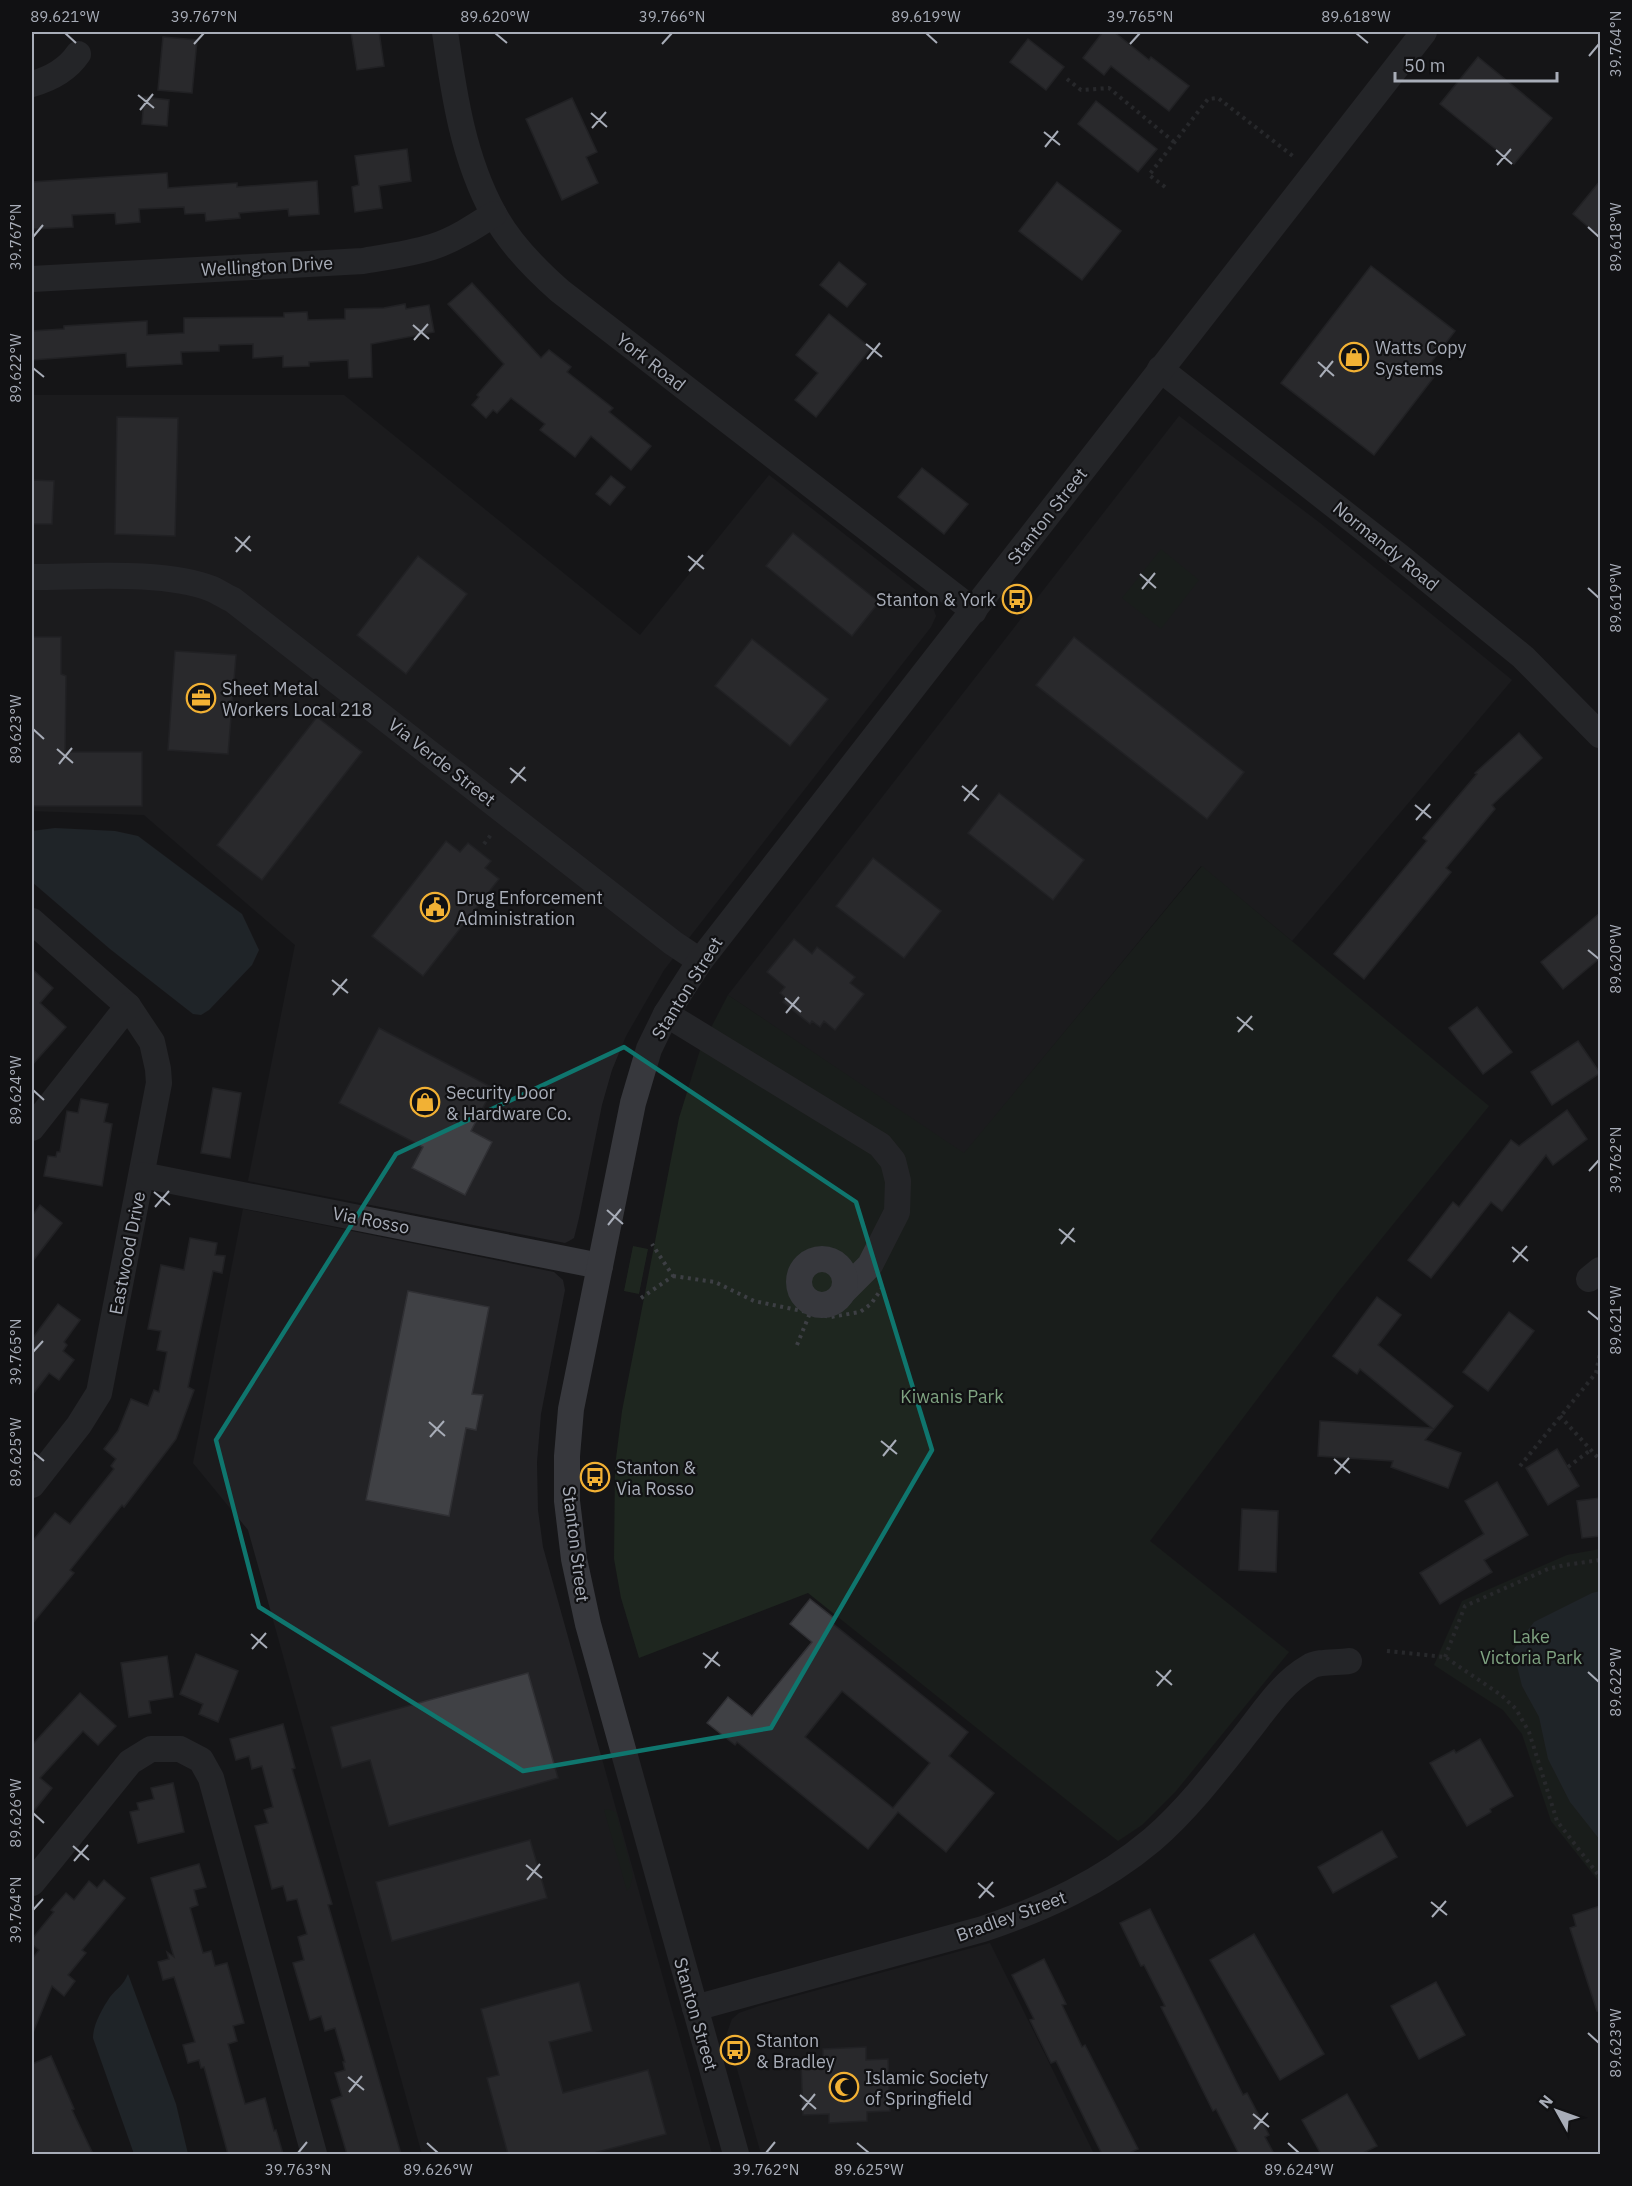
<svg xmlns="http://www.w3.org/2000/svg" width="1632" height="2186" font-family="'IBM Plex Sans',sans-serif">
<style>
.built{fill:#222225}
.green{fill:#1e261f}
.water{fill:#2c353c}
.building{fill:#404145;stroke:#303034;stroke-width:1.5;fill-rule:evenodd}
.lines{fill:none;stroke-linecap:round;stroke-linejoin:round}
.path{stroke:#3d3f44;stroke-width:4;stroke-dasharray:3 4.5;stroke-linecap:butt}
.minor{stroke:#37383d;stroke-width:26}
.marked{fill:none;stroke:#0f766e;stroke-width:4.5;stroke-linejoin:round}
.ticks{fill:none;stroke:#a8adb8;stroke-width:2}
.labels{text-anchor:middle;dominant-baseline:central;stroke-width:4.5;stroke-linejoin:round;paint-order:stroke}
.street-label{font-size:18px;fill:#a8adb8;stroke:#111113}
.poi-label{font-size:18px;fill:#a8adb8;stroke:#111113;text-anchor:start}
.park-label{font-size:18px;fill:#7fa381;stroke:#111113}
.neatline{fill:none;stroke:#a8adb8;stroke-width:2}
.ticks-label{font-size:15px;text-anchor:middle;fill:#a8adb8}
</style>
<rect width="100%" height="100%" fill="#161618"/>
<!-- built -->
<g class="built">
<path d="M32 395H344L640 635 769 475 931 602 936 616 931 627 664 970 626 1036 612 1070 602 1105 579 1218 574 1238 569 1241 565 1243 248 1181 295 945 144 815 32 811Z"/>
<path d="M1179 416 1320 523 1512 680 1292 941 1201 866 964 1154 728 995Z"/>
<path d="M243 1209 554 1272 563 1280 565 1290 541 1414 537 1462 538 1510 543 1547 712 2154H422L248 1530 193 1463Z"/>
<path d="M990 1943 1094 2154H761L727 2033 732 2019 739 2013 759 2006Z"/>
</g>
<!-- green -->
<g class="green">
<path d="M1161 549 1199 580 1161 629 1122 598Z"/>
<path d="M1202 866 1489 1106 1339 1291 1150 1541 1289 1652 1176 1791 1142 1825 1118 1841 808 1593 639 1658 621 1598 614 1559 615 1466 622 1411 679 1118 701 1047 728 995 964 1153Z"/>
<path d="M633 1246 648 1249 639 1294 624 1291Z"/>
<path d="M1600 1549V1883L1551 1821 1522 1734 1503 1710 1434 1665 1462 1601 1567 1555Z"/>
<path d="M608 1809 616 1812 633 1875 630 1887 627 1891 604 1810Z"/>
</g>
<!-- water -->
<g class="water">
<path d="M55 828 115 831 138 836 242 914 259 950 252 965 209 1010 201 1015 193 1014 110 949 32 882V831Z"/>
<path d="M1600 1591V1840L1570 1802 1548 1759 1539 1717 1522 1686 1513 1650 1534 1622 1592 1593Z"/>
<path d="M128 1974 176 2104 188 2154H134L93 2038C93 2025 102 2009 110 1997 117 1988 123 1986 128 1974Z"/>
</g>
<!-- building -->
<g class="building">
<path d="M351 32H379L384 66 357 70Z"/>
<path d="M1103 32H1114L1149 60 1151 57 1189 86 1169 111 1111 66 1104 75 1083 58Z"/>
<path d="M163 37 197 40 192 93 158 90Z"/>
<path d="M1028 39 1064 67 1046 90 1010 62Z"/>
<path d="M1478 57 1552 118 1514 164 1440 104Z"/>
<path d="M144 97 169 100 167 126 142 124Z"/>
<path d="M572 98 597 152 586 157 598 183 562 200 526 119Z"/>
<path d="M1096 101 1157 149 1138 172 1078 124Z"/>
<path d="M407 149 411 181 379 186 382 208 355 212 352 187 359 185 355 156Z"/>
<path d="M167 173 168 188 237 183V187L317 181 319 214 289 216 288 209 239 213 240 218 206 221 205 213 185 214 184 207 139 209 140 222 116 224 115 213 72 215 73 227 32 229V182Z"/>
<path d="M1600 181V237L1573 214Z"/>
<path d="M1057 182 1121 231 1082 280 1019 231Z"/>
<path d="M839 262 866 284 847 307 820 285Z"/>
<path d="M1371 266 1455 331 1425 370 1434 377 1374 455 1281 383Z"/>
<path d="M472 283 541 358 549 350 571 367 567 372 613 408 609 412 651 446 631 470 591 436 575 457 540 430 545 424 511 398 497 413 493 410 486 418 472 405 479 397 477 395 504 364 448 304Z"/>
<path d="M405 304 406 309 429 305 434 332 371 344 372 377 349 378 348 360 309 362V366L283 367V356L253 358V344L219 345V351L181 352 182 364 127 367 126 353 32 360V331L64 329V326L147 321V335L184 333V318L284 317V313L307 312 308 320 345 319V309L384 308Z"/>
<path d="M829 314 871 348 816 417 795 400 818 373 796 355Z"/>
<path d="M117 417 178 418 175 536 115 534Z"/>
<path d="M922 468 968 504 944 534 898 497Z"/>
<path d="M611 476 625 487 610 505 596 494Z"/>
<path d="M32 480 54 481 52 524H32Z"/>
<path d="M793 533 879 602 852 636 766 566Z"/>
<path d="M418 556 467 594 406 674 357 635Z"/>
<path d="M32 637H61V674L66 676 65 752H142V806H32Z"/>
<path d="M1074 637 1244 772 1207 819 1036 685Z"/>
<path d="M752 639 828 699 790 746 715 686Z"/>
<path d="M175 651 236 655 228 754 168 750Z"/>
<path d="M317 717 362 752 262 880 217 845Z"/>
<path d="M1519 733 1542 758 1492 805 1495 809 1446 868 1451 872 1364 979 1334 954 1427 841 1423 838 1477 774 1475 773Z"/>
<path d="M999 793 1084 860 1053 900 968 833Z"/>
<path d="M446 841 460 852 468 843 491 861 485 868 499 879 423 976 372 936Z"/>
<path d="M873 858 941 911 904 958 836 906Z"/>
<path d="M1600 913V958L1563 989 1541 962Z"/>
<path d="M794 939 812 954 817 947 855 977 850 983 864 994 835 1030 824 1021 820 1027 812 1021 810 1024 783 1002 786 998 780 993 785 987 767 972Z"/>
<path d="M32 969 53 988 40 1003 66 1027 32 1065Z"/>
<path d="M1477 1007 1512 1052 1483 1074 1449 1028Z"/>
<path d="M379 1028 493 1088 471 1131 492 1142 465 1195 412 1168 423 1147 339 1103Z"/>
<path d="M1578 1041 1600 1073 1552 1105 1531 1072Z"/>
<path d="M213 1088 241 1093 230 1158 201 1153Z"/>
<path d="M81 1099 108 1104 104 1122 112 1124 102 1186 44 1176 48 1156 56 1157 57 1152H60L67 1111 78 1113Z"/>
<path d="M1567 1110 1587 1139 1553 1165 1546 1155 1502 1211 1491 1202 1431 1278 1408 1260 1453 1202 1459 1207 1511 1140 1519 1146Z"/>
<path d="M40 1205 62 1223 32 1262V1216Z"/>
<path d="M190 1238 217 1243 215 1255 225 1256 222 1273 213 1271 188 1387 194 1390 176 1439 124 1507 122 1505 70 1570 74 1573 32 1624V1542L55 1513 70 1524 114 1469 111 1466 116 1459 104 1449 118 1431 131 1399 148 1406 154 1390 159 1392 167 1352 157 1350 161 1331 148 1329 161 1265 184 1270Z"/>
<path d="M408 1291 489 1307 472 1394 483 1395 476 1430 466 1428 449 1516 366 1500Z"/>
<path d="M1377 1297 1401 1315 1378 1345 1453 1406 1425 1440 1461 1453 1448 1488 1391 1467 1393 1461 1318 1456 1320 1421 1432 1428 1360 1369 1357 1374 1333 1356Z"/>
<path d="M58 1304 80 1320 64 1342 67 1345 63 1351 74 1360 59 1380 49 1373 32 1395V1339Z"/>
<path d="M1509 1312 1534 1331 1488 1391 1463 1372Z"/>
<path d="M1557 1449 1579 1486 1548 1505 1526 1468Z"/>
<path d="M1497 1482 1528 1535 1484 1560 1492 1572 1440 1604 1420 1573 1484 1534 1465 1501Z"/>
<path d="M1600 1498V1536L1582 1538 1577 1501Z"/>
<path d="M1242 1509 1278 1511 1276 1572 1239 1570Z"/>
<path d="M810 1599 835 1619 832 1623 968 1732 949 1756 994 1793 946 1852 898 1812 868 1849 737 1742 735 1745 707 1723 728 1697 752 1716 812 1642 790 1624ZM842 1691 930 1763 893 1808 805 1737Z"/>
<path d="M196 1654 238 1671 218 1722 199 1714 203 1704 180 1694Z"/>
<path d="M167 1656 173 1697 149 1701 151 1713 129 1717 121 1663Z"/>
<path d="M528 1673 558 1778 389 1826 370 1760 342 1768 331 1727Z"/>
<path d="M80 1693 116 1726 98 1745 83 1731 40 1778 52 1788 32 1813V1745Z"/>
<path d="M283 1724 295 1768 292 1769 332 1904 328 1905 401 2154H347L331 2100 342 2096 335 2073 345 2070 343 2062H345L335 2028 325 2031 321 2016 310 2020 293 1963 304 1960 298 1937 307 1934 302 1917 297 1899 287 1901 283 1886 272 1889 255 1826 268 1823 264 1810 273 1807 262 1766 252 1769 249 1756 236 1760 230 1739Z"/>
<path d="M1480 1739 1513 1796 1490 1809 1491 1812 1467 1826 1430 1763 1454 1750 1456 1753Z"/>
<path d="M173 1783 184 1832 138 1843 130 1812 139 1810 137 1803 154 1799 151 1788Z"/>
<path d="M1382 1831 1397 1857 1333 1893 1318 1867Z"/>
<path d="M530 1840 547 1898 392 1941 376 1882Z"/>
<path d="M199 1864 206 1887 194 1890 198 1905 190 1908 203 1953 211 1951 215 1966 227 1963 244 2023 233 2026 237 2041 228 2044 245 2104 265 2098 274 2131 276 2130 283 2154H228L204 2067 201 2068 199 2060 188 2063 183 2045 195 2042 174 1977 163 1980 158 1962 169 1959 167 1952 174 1957 151 1878Z"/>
<path d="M104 1880 125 1898 82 1950 86 1953 68 1975 75 1981 64 1996 52 1986 32 2035V1959L39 1950 32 1944V1939L54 1912 51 1910 66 1893 74 1900 89 1881 97 1888Z"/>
<path d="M1600 1906V2011H1597L1570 1928 1576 1926 1573 1915Z"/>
<path d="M1150 1909 1243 2095 1247 2093 1269 2135 1265 2137 1274 2154H1239L1216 2109 1213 2111 1161 2007 1165 2006 1144 1965 1141 1966 1120 1923Z"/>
<path d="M1254 1934 1324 2054 1280 2080 1210 1960Z"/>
<path d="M1044 1959 1066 2004 1062 2005 1082 2047 1085 2045 1138 2149 1127 2154H1102L1056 2061 1051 2063 1030 2020 1034 2019 1012 1975Z"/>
<path d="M579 1982 592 2031 549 2042 563 2093 648 2070 666 2134 590 2154H508L487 2078 499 2075 481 2009Z"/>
<path d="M1436 1982 1465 2035 1419 2059 1391 2006Z"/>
<path d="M866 2047V2060L888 2059 890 2111 867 2112V2121L829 2123V2114L803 2115 801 2062 823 2061V2049Z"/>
<path d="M51 2056 74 2109 72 2110 93 2154H32V2064Z"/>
<path d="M1347 2094 1377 2146 1361 2154H1321L1302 2120Z"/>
</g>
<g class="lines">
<!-- path -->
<g class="path">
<path d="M1067 79 1081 90 1109 88 1174 142"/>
<path d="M1165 187 1149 175 1208 99 1218 98 1294 157"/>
<path d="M484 844 493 832"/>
<path d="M673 1276 715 1282 754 1301 831 1317 860 1312 871 1304 882 1288"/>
<path d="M641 1298 673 1276 652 1244"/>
<path d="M797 1345 810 1313"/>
<path d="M1560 1416 1600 1460"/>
<path d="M1520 1466 1596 1373 1600 1353"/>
<path d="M1568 1467 1592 1449"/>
<path d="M1387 1651 1445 1657 1501 1695 1516 1709 1529 1732 1557 1821 1600 1877"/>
<path d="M1445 1657 1465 1606 1548 1569 1565 1565 1600 1560"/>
</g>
<!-- minor -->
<g class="minor">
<path d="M445 32C454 94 463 158 494 214 510 244 535 269 560 291L974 611"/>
<path d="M32 84C50 79 67 70 78 54"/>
<path d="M32 279 363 261C386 257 409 254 432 247 454 240 474 227 494 214"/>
<path d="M1160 369 1399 556 1523 657 1600 735"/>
<path d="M32 577C85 577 162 570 212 589 219 592 226 597 233 600L673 943 700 961"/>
<path d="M32 921 128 1006 152 1042 158 1069 159 1083 99 1393 79 1425 32 1485"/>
<path d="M666 1014 880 1145 893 1161 898 1181 897 1212 870 1265 844 1291"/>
<path d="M32 1128 128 1006"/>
<path d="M142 1175 600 1266"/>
<circle cx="822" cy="1282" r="23"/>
<path d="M1589 1279 1600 1270"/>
<path d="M32 1883 130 1762 151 1749H180L201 1760 211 1778 314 2154"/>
<path d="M695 2008 983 1929C1045 1908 1102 1882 1152 1840 1189 1808 1219 1768 1249 1730 1267 1707 1283 1682 1309 1667 1318 1661 1337 1663 1349 1661"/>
<path d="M736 2154 588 1624 574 1559 567 1501V1456L571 1409 633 1103 649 1049 666 1014 700 961 1424 32"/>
</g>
</g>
<!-- marked area -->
<path d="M0 0H1632V2186H0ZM624 1047 856 1202 932 1450 771 1728 523 1771 259 1607 216 1440 396 1154Z" fill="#161618" fill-opacity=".55" fill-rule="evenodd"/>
<path class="marked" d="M624 1047 856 1202 932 1450 771 1728 523 1771 259 1607 216 1440 396 1154Z"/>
<!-- ticks -->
<path class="ticks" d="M65 33 76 43M495 33 507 43M926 33 937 43M1356 33 1368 43M194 44 204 33M662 44 672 33M1130 44 1140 33M1589 56 1599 44M138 95 154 108M140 110 153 94M591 113 607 127M592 128 606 112M1044 132 1060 145M1045 147 1058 131M1496 150 1512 164M1497 165 1511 149M1588 227 1599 237M33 237 43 225M413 325 429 339M414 340 428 324M866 344 882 357M867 359 880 343M1318 362 1334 376M33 368 44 377M1320 377 1333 361M235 537 251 551M236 552 250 536M688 556 704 569M689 571 703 555M1140 574 1156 588M1588 588 1599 598M1142 589 1155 573M33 729 44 739M57 749 73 763M59 764 72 748M510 768 526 781M511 783 525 767M962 786 979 800M964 801 977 785M1415 805 1431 818M1416 820 1430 804M1588 950 1599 959M332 980 348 993M333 995 347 979M785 998 801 1012M786 1013 799 997M1237 1017 1253 1030M1238 1032 1252 1016M33 1090 44 1100M1589 1171 1599 1160M154 1192 170 1205M155 1207 169 1191M607 1210 623 1224M608 1225 621 1209M1059 1229 1075 1242M1061 1244 1074 1228M1512 1247 1528 1261M1513 1262 1527 1246M1588 1311 1599 1320M33 1352 43 1341M429 1422 445 1436M430 1437 444 1421M881 1441 897 1454M33 1452 44 1461M883 1456 896 1440M1334 1459 1350 1473M1335 1474 1349 1458M251 1634 267 1648M252 1649 266 1633M703 1653 720 1666M705 1668 718 1652M1156 1671 1172 1685M1588 1672 1599 1682M1157 1686 1171 1670M33 1813 44 1823M73 1846 89 1860M74 1861 88 1845M526 1865 542 1878M527 1880 540 1864M978 1883 994 1897M979 1898 993 1882M1431 1902 1447 1915M33 1910 43 1899M1432 1917 1446 1901M1588 2033 1599 2043M348 2077 364 2090M349 2092 362 2076M800 2095 816 2109M802 2110 815 2094M1253 2114 1269 2127M1254 2129 1268 2113M427 2143 438 2153M857 2143 869 2153M1288 2143 1299 2153M298 2153 307 2142M766 2153 775 2142"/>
<!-- icons -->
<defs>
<g id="shop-ring" transform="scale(1.5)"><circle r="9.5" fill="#111113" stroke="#f2b134" stroke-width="1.5"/><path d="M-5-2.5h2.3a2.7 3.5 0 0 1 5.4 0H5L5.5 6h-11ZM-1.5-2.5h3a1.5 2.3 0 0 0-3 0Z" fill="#f2b134"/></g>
<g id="bus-ring" transform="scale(1.5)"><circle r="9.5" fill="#111113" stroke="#f2b134" stroke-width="1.5"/><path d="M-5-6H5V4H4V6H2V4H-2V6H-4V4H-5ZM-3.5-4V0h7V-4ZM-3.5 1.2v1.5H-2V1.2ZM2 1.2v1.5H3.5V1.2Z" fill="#f2b134"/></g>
<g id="office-ring" transform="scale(1.5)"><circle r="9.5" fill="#111113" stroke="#f2b134" stroke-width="1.5"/><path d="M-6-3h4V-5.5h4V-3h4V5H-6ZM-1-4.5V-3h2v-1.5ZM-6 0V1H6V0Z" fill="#f2b134"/></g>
<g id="civic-ring" transform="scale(1.5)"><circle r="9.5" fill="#111113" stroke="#f2b134" stroke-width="1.5"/><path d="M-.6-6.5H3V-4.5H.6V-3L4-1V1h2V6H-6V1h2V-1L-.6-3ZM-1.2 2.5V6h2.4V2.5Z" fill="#f2b134"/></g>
<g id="mosque-ring" transform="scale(1.5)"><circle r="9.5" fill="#111113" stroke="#f2b134" stroke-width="1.5"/><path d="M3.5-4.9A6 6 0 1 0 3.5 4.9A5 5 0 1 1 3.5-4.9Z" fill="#f2b134"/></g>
</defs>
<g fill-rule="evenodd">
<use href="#shop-ring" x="1354" y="357"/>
<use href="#bus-ring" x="1017" y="599"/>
<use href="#office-ring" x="201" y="698"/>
<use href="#civic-ring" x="435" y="907"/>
<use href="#shop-ring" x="425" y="1102"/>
<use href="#bus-ring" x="595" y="1477"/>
<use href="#bus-ring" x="735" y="2050"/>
<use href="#mosque-ring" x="844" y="2087"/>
</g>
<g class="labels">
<!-- street labels -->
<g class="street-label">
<text transform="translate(267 266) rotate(-3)">Wellington Drive</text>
<text transform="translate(651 362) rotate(38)">York Road</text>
<text transform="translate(1047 516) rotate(-52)">Stanton Street</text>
<text transform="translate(1386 546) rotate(39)">Normandy Road</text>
<text transform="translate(442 762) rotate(38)">Via Verde Street</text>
<text transform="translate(687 988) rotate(-58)">Stanton Street</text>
<text transform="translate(371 1220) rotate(11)">Via Rosso</text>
<text transform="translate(127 1253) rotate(-79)">Eastwood Drive</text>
<text transform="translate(576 1544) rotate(83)">Stanton Street</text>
<text transform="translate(1011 1916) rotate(-20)">Bradley Street</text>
<text transform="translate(696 2014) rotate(74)">Stanton Street</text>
</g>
<!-- poi labels -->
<g class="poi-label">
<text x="1375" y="347">Watts Copy<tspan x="1375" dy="21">Systems</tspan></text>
<text x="996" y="599" text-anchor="end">Stanton &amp; York</text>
<text x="222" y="688">Sheet Metal<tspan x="222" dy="21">Workers Local 218</tspan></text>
<text x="456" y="897">Drug Enforcement<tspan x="456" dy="21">Administration</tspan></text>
<text x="446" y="1092">Security Door<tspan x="446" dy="21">&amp; Hardware Co.</tspan></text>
<text x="616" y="1467">Stanton &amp;<tspan x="616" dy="21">Via Rosso</tspan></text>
<text x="756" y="2040">Stanton<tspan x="756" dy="21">&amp; Bradley</tspan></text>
<text x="865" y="2077">Islamic Society<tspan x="865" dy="21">of Springfield</tspan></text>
</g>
<!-- park labels -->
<g class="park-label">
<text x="952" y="1396">Kiwanis Park</text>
<text x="1531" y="1636">Lake<tspan x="1531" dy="21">Victoria Park</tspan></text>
</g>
</g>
<!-- border -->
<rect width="1632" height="2186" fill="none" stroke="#111113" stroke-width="66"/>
<!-- north arrow -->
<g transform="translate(1557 2111) rotate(310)" stroke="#111113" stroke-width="4.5" paint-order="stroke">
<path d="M0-4.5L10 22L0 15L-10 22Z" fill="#a8adb8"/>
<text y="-9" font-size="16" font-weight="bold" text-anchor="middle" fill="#a8adb8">N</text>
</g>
<!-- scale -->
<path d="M1395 72v9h162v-9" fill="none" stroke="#a8adb8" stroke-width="3"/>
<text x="1404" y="72" font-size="18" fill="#a8adb8" stroke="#111113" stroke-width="4.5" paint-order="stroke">50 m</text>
<rect x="33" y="33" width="1566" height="2120" class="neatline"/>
<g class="ticks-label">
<text x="65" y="22">89.621°W</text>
<text x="204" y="22">39.767°N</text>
<text x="495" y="22">89.620°W</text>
<text x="672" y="22">39.766°N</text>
<text x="926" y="22">89.619°W</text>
<text x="1140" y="22">39.765°N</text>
<text x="1356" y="22">89.618°W</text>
<text transform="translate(1616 44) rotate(-90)" y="5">39.764°N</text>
<text transform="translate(16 237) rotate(-90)" y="5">39.767°N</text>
<text transform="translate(1616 237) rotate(-90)" y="5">89.618°W</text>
<text transform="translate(16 368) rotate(-90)" y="5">89.622°W</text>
<text transform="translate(1616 598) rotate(-90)" y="5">89.619°W</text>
<text transform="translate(16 729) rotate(-90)" y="5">89.623°W</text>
<text transform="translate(1616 959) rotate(-90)" y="5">89.620°W</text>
<text transform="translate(16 1090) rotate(-90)" y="5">89.624°W</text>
<text transform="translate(1616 1160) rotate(-90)" y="5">39.762°N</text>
<text transform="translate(1616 1320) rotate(-90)" y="5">89.621°W</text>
<text transform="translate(16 1352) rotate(-90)" y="5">39.765°N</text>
<text transform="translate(16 1452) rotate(-90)" y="5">89.625°W</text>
<text transform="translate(1616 1682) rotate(-90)" y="5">89.622°W</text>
<text transform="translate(16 1813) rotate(-90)" y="5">89.626°W</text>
<text transform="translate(16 1910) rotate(-90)" y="5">39.764°N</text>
<text transform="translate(1616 2043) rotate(-90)" y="5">89.623°W</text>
<text x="298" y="2175">39.763°N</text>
<text x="438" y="2175">89.626°W</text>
<text x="766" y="2175">39.762°N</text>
<text x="869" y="2175">89.625°W</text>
<text x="1299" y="2175">89.624°W</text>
</g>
</svg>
